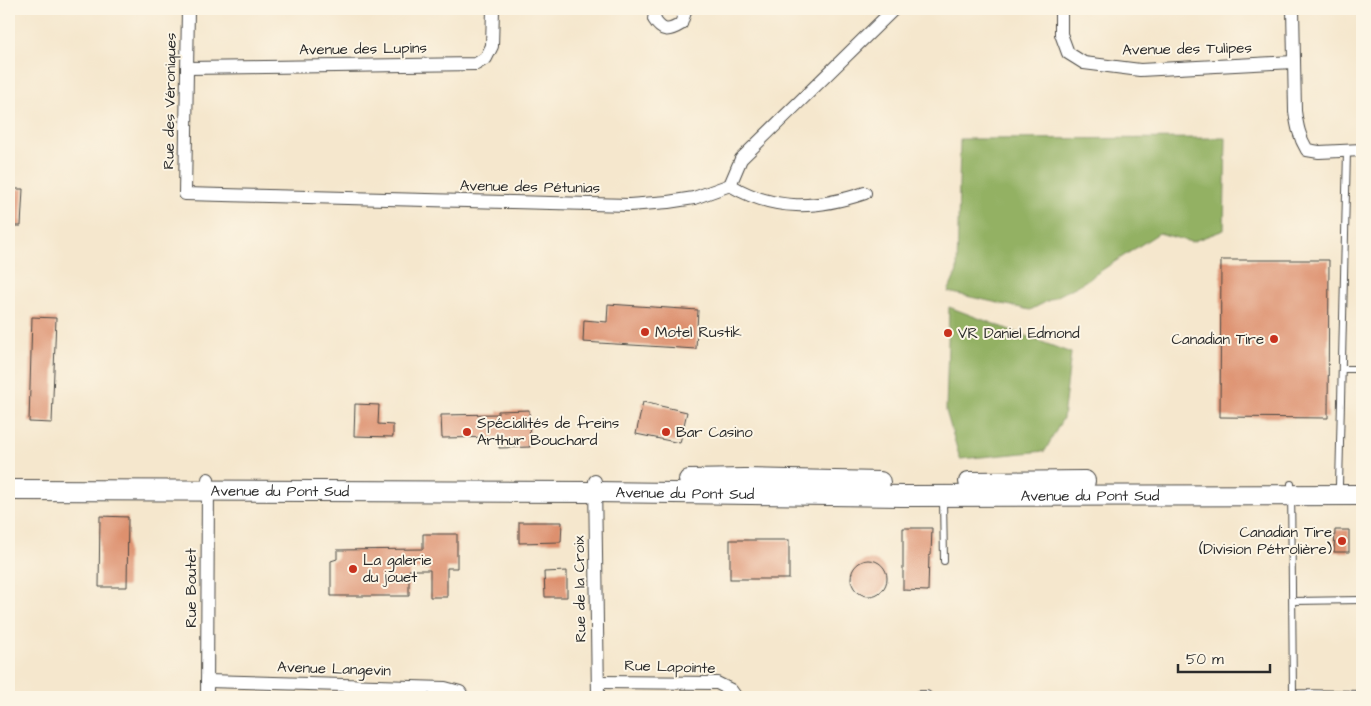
<svg xmlns="http://www.w3.org/2000/svg" width="1371" height="706" font-family="'Architects Daughter',sans-serif">
<style>
.forest{fill:#93b163;stroke:#5f6e47}
.building{fill:#dd906e}
.lines{fill:none;stroke-linecap:round;stroke-linejoin:round}
.service-casing{stroke:#494743;stroke-width:8}
.minor-casing{stroke:#494743;stroke-width:14}
.primary-casing{stroke:#494743;stroke-width:22}
.service{stroke:#fff;stroke-width:6}
.minor{stroke:#fff;stroke-width:12}
.primary{stroke:#fff;stroke-width:20}
.poi-dot{fill:#c8321e;stroke:#fcf5e5;stroke-width:2}
.labels{text-anchor:middle;dominant-baseline:central;stroke-width:4;stroke-linejoin:round;paint-order:stroke}
.street-label{font-size:15px;fill:#2b2b2b;stroke:#fcf5e5}
.poi-label{font-size:15px;fill:#2b2b2b;stroke:#fcf5e5;text-anchor:start}
</style>
<rect width="100%" height="100%" fill="#fcf5e5"/>
<filter id="ink" filterUnits="userSpaceOnUse"><feTurbulence type="fractalNoise" baseFrequency=".02" numOctaves="2"/><feDisplacementMap in="SourceGraphic" scale="10" xChannelSelector="R" yChannelSelector="G"/><feConvolveMatrix kernelMatrix="1 2 1 2 8 2 1 2 1" color-interpolation-filters="sRGB"/></filter>
<filter id="wash" filterUnits="userSpaceOnUse"><feTurbulence type="fractalNoise" baseFrequency=".0096" numOctaves="4" result="noise"/><feDisplacementMap in="SourceGraphic" scale="20" xChannelSelector="R" yChannelSelector="G"/><feGaussianBlur stdDeviation="1.12" result="paint"/><feColorMatrix in="noise" values="0 0 0 0 0 0 0 0 0 0 0 0 0 0 0 0 0 1.4 0 .05"/><feComposite in="paint" operator="in"/></filter>
<g filter="url(#wash)">
<rect width="100%" height="100%" fill="#f5e7cd"/>
<!-- forest -->
<g class="forest">
<path d="M1226 138 1224 230 1191 242 1159 233 1079 285 1030 310 948 292 957 271 960 139Z"/>
<path d="M949 307 1071 353 1063 418 1045 451 960 459 946 411Z"/>
</g>
<g id="blocks">
<!-- building -->
<g class="building">
<path d="M9 189H23L21 226H9Z"/>
<path d="M1221 260H1329L1328 418 1220 417Z"/>
<path d="M608 304 698 310 696 349 583 342 584 320 607 322Z"/>
<path d="M32 317 56 318 52 423 29 422Z"/>
<path d="M643 402 687 412 680 443 636 434Z"/>
<path d="M355 404 379 405 378 424 393 425V437L354 436Z"/>
<path d="M529 410 530 447 499 448V437L442 438 441 415 498 414V411Z"/>
<path d="M100 516 128 517 127 587H99Z"/>
<path d="M519 522H562L561 542 519 543Z"/>
<path d="M903 528H932L931 555H929L928 591 903 590Z"/>
<path d="M1335 530H1349V552H1334Z"/>
<path d="M423 534H457V568H447V597H430V570H409V596H331V561L337 559V550L423 549Z"/>
<rect x="730" y="540" width="59" height="39"/>
<circle cx="869" cy="578" r="18"/>
<path d="M567 571V597H545L544 572Z"/>
</g>
</g>
</g>
<g filter="url(#ink)">
<use href="#blocks" fill-opacity="0" stroke="#494743" stroke-width="1"/>
<g class="lines">
<!-- service casing -->
<g class="service-casing">
<g id="service">
<path d="M1343 369H1362"/>
<path d="M1291 484 1293 693 1362 694"/>
<path d="M1339 485 1347 151"/>
<path d="M943 499 944 561"/>
<path d="M1293 601 1362 600"/>
</g>
</g>
<!-- minor casing -->
<g class="minor-casing">
<g id="minor">
<path d="M188 9 185 194 629 205 668 202 694 198 730 185C775 212 817 209 865 193"/>
<path d="M656 9 654 19C662 32 668 32 681 24L686 9"/>
<path d="M1061 9V34L1068 53 1084 63 1140 70 1294 62"/>
<path d="M1293 9 1295 111C1297 125 1299 137 1307 150L1319 152 1362 150"/>
<path d="M187 68 476 64 486 58 492 46 493 9"/>
<path d="M730 185 741 159 894 9"/>
<path d="M595 481 598 697"/>
<path d="M207 681 445 688 460 692 463 697"/>
<path d="M598 682 717 683 731 690 736 697"/>
<path d="M207 697 208 479"/>
<path d="M920 697H926"/>
</g>
</g>
<!-- primary casing -->
<g class="primary-casing">
<g id="primary">
<path d="M689 480 745 479 880 482"/>
<path d="M969 482 1085 481"/>
<path id="s1" d="M9 490 595 492 903 496 1362 495"/>
</g>
</g>
<!-- service -->
<use href="#service" class="service"/>
<!-- minor -->
<use href="#minor" class="minor"/>
<!-- primary -->
<use href="#primary" class="primary"/>
</g>
</g>
<!-- markers -->
<g class="poi-dot">
<circle cx="645" cy="332" r="5"/>
<circle cx="948" cy="333" r="5"/>
<circle cx="1274" cy="339" r="5"/>
<circle cx="467" cy="432" r="5"/>
<circle cx="666" cy="432" r="5"/>
<circle cx="1342" cy="541" r="5"/>
<circle cx="353" cy="569" r="5"/>
</g>
<g class="labels">
<!-- street labels -->
<g class="street-label">
<text transform="translate(363 49) rotate(-1)">Avenue des Lupins</text>
<text transform="translate(1187 49) rotate(-1)">Avenue des Tulipes</text>
<text transform="translate(170 101) rotate(-89)">Rue des Véroniques</text>
<text transform="translate(530 187) rotate(1)">Avenue des Pétunias</text>
<text stroke="none"><textPath href="#s1" startOffset="271">Avenue du Pont Sud</textPath></text>
<text stroke="none"><textPath href="#s1" startOffset="676">Avenue du Pont Sud</textPath></text>
<text stroke="none"><textPath href="#s1" startOffset="1081">Avenue du Pont Sud</textPath></text>
<text transform="translate(191 588) rotate(-90)">Rue Boutet</text>
<text transform="translate(580 589) rotate(-91)">Rue de la Croix</text>
<text transform="translate(670 667) rotate(2)">Rue Lapointe</text>
<text transform="translate(334 669) rotate(2)">Avenue Langevin</text>
</g>
<!-- poi labels -->
<g class="poi-label">
<text x="655" y="332">Motel Rustik</text>
<text x="958" y="333">VR Daniel Edmond</text>
<text x="1264" y="339" text-anchor="end">Canadian Tire</text>
<text x="477" y="423">Spécialités de freins<tspan x="477" dy="17">Arthur Bouchard</tspan></text>
<text x="676" y="432">Bar Casino</text>
<text x="1332" y="532" text-anchor="end">Canadian Tire<tspan x="1332" dy="17">(Division Pétrolière)</tspan></text>
<text x="363" y="560">La galerie<tspan x="363" dy="17">du jouet</tspan></text>
</g>
</g>
<!-- margin -->
<rect width="1371" height="706" fill="none" stroke="#fcf5e5" stroke-width="30"/>
<!-- scale -->
<path d="M1178 664v8h92v-8" fill="none" stroke="#2b2b2b" stroke-width="2.5"/>
<text x="1186" y="664" font-size="15" fill="#2b2b2b" stroke="#fcf5e5" stroke-width="4" paint-order="stroke">50 m</text>
</svg>
